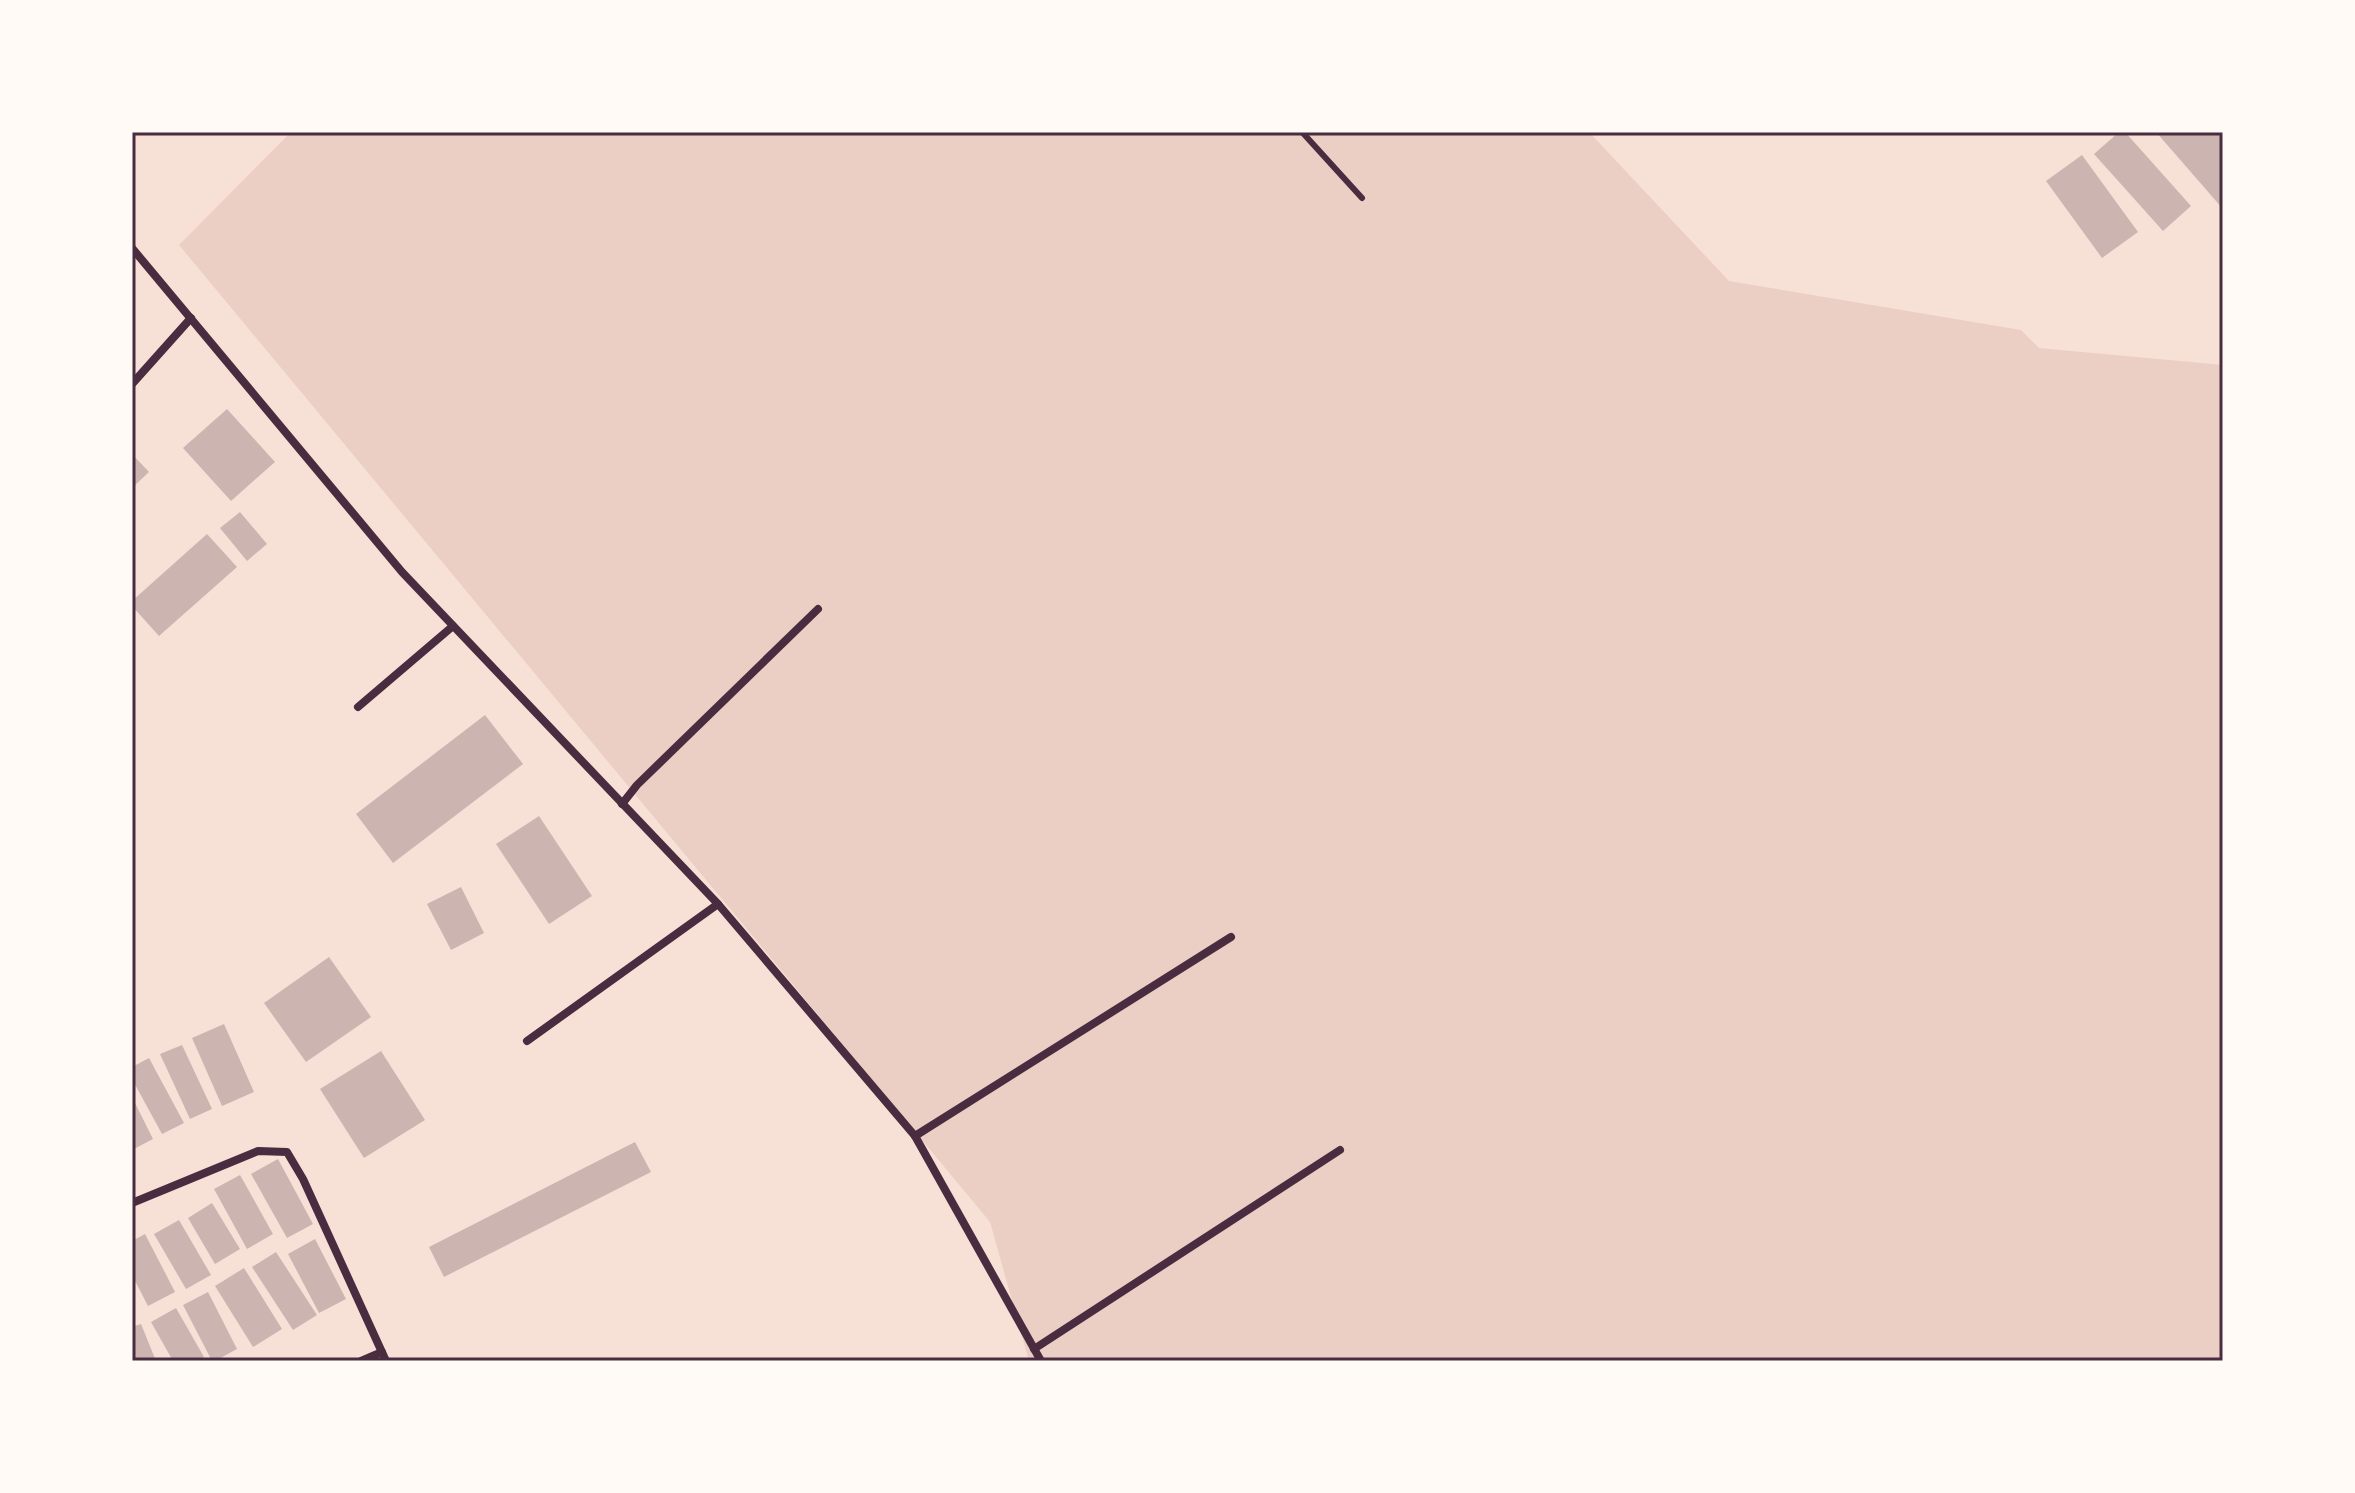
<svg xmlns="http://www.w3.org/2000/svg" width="2355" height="1493" font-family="Barlow,sans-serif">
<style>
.green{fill:#ebcfc5}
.building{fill:#ccb4b1}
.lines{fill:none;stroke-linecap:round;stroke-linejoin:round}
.service{stroke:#4a2c40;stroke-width:6}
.minor{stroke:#4a2c40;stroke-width:8}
.neatline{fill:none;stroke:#4a2c40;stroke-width:3}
</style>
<rect width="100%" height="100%" fill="#f7e1d7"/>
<!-- green -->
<path class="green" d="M291 132H1589L1729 281 2021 330 2039 348 2223 365V1361H1029L990 1222 179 245Z"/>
<!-- building -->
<g class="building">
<path d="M2119 132H2125L2191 206 2163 231 2094 154Z"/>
<path d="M2156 132H2223V209Z"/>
<path d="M2082 155 2138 232 2102 258 2046 181Z"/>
<path d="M227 409 275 462 231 501 183 448Z"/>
<path d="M132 454 149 472 132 488Z"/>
<path d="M240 512 267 544 247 561 220 528Z"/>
<path d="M207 534 237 567 159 636 132 606V601Z"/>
<path d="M485 715 523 764 393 863 356 814Z"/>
<path d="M539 816 592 896 549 924 496 844Z"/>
<path d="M461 887 484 933 451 950 427 904Z"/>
<path d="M329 957 371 1017 306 1062 264 1003Z"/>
<path d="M224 1024 254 1092 222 1106 192 1038Z"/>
<path d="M182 1045 212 1109 190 1119 160 1054Z"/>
<path d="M381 1051 425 1120 364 1158 320 1089Z"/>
<path d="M149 1058 184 1123 162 1134 132 1079V1067Z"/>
<path d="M132 1097 153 1139 132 1150Z"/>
<path d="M635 1142 651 1172 444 1277 429 1247Z"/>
<path d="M278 1159 313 1224 287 1238 251 1174Z"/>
<path d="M240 1175 273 1234 247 1249 214 1189Z"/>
<path d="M212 1203 240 1249 215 1264 188 1218Z"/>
<path d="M179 1220 211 1275 186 1289 154 1234Z"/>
<path d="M145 1234 175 1292 148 1306 132 1275V1241Z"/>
<path d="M315 1239 346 1299 319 1313 288 1254Z"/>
<path d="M276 1252 317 1315 293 1330 252 1267Z"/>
<path d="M244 1268 282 1329 253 1347 215 1286Z"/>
<path d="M208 1292 237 1349 215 1361H212L183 1305Z"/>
<path d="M176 1308 204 1357 196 1361H173L151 1322Z"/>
<path d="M141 1324 156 1361H132V1327Z"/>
</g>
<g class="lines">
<!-- service -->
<path class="service" d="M1302 132 1362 198"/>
<!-- minor -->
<g class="minor">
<path d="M132 248 402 572 718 904 915 1136 1041 1361"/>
<path d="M132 384 191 318"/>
<path d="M358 707 453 626"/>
<path d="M622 804 637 785 818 609"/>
<path d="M527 1041 718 904"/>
<path d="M915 1136 1231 937"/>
<path d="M132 1203 258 1151 287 1152 303 1179 386 1361"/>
<path d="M1034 1349 1340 1150"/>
<path d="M361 1361 382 1352"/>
</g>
</g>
<!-- border -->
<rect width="2355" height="1493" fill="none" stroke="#fffaf5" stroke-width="268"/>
<rect x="134" y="134" width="2087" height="1225" class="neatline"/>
</svg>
